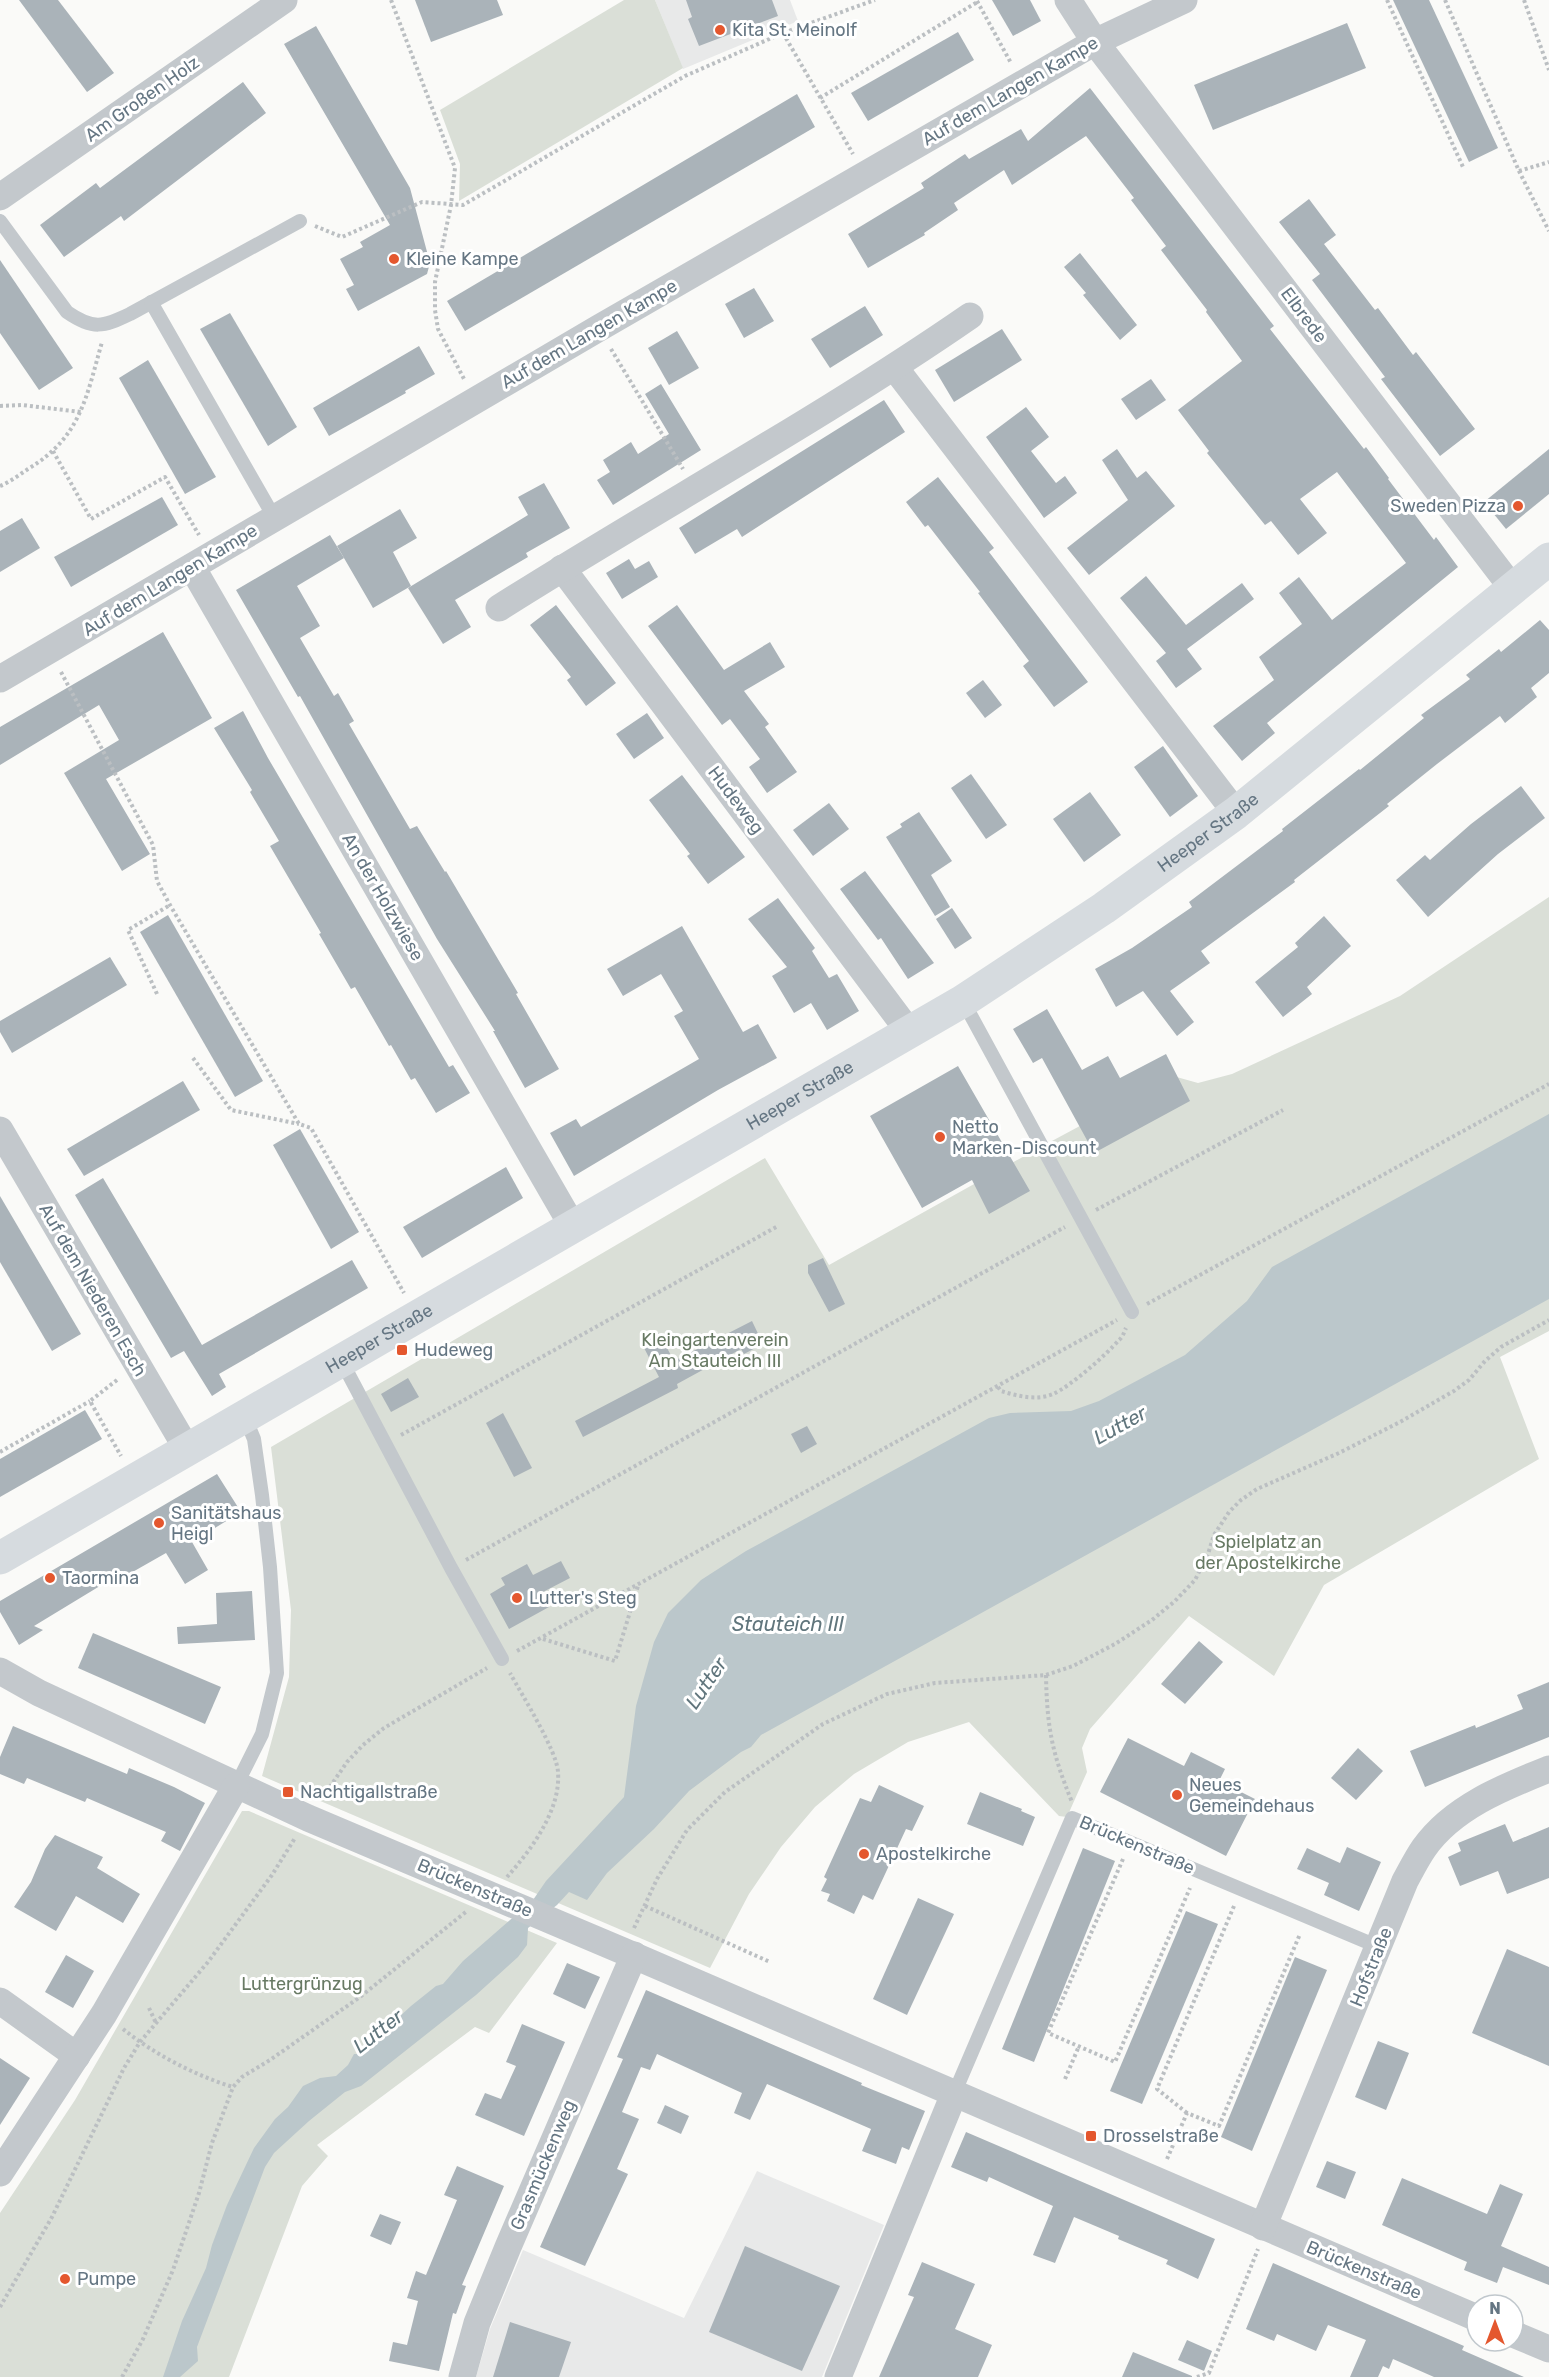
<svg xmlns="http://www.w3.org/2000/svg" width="1549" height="2377" font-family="Rubik,sans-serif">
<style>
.built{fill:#e8e9e9}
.green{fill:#dadfd7}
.water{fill:#bbc7cb}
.building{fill:#aab3b9}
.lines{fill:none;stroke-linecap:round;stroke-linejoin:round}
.path{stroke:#bbbfc2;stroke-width:4;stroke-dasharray:3 3;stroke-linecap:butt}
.lane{stroke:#c3c8cc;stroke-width:14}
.street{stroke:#c3c8cc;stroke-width:27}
.secondary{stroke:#d6dbdf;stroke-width:33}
.poi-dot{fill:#e4572e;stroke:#fff;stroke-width:2}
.labels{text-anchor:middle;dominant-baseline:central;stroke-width:6;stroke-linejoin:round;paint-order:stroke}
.poi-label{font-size:18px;fill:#657683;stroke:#fff;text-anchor:start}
.street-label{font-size:18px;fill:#657683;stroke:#fff}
.park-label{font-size:18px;fill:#687a64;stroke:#fff}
.water-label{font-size:20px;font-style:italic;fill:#60757c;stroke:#fff}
</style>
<rect width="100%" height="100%" fill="#fafaf8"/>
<!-- built -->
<g class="built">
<path d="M655 0H790L798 21 683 69Z"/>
<path d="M757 2171 884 2225 822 2377H476L490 2329 523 2250 684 2318Z"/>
</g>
<!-- green -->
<g class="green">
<path d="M624 0H655L683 68 459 201 460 164 440 110Z"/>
<path d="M1549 897V1331L1500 1357 1539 1459 1324 1585 1274 1676 1189 1616 1090 1729 1082 1748 1087 1772 1067 1817 1059 1816 969 1722 908 1742 854 1774 815 1807 781 1847 749 1894 710 1968 262 1776 289 1677 291 1610 271 1447 765 1158 829 1265 1037 1149 1173 1076 1198 1083 1232 1074 1400 996Z"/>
<path d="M242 1811H249L557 1943 489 2033 475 2027 317 2145 328 2156 302 2186 229 2377H0V2213L75 2100Z"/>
</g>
<!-- water -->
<path class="water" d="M1549 1114V1299L761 1735 751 1747 741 1752 689 1791 654 1829 607 1873 587 1900 569 1892 557 1905 528 1928 527 1945 518 1957 476 1995 361 2086 345 2092 309 2121 274 2153 265 2167 197 2347 198 2361 180 2377H163L182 2321 206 2268 212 2245 227 2205 254 2148 275 2119 288 2107 303 2086 320 2078 336 2076 348 2065 354 2054H359L411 2006 436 1986 443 1984 463 1961 533 1900 546 1881 624 1797 636 1706 654 1642 668 1613 701 1580 746 1551 989 1418 1010 1413 1071 1411 1099 1401 1185 1355 1247 1301 1272 1267Z"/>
<!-- building -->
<g class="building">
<path d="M19 0H58L114 73 87 92Z"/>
<path d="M415 0H497L503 15 431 42Z"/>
<path d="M686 0H772L778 16 699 46 688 19 692 17Z"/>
<path d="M992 0H1030L1041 21 1013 36Z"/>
<path d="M1393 0H1429L1498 148 1469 162Z"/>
<path d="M1347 23 1366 68 1213 130 1194 85Z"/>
<path d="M316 26 410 188 430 263 427 274 358 311 346 289 354 285 340 259 363 247 360 242 390 225 284 44Z"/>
<path d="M958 32 974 60 868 121 851 93Z"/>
<path d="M243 82 266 113 124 221 121 216 64 257 40 225 96 183 100 188Z"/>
<path d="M1090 88 1274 326 1270 329 1364 449 1366 447 1389 478 1388 479 1434 540 1436 537 1458 567 1267 723 1275 733 1242 761 1213 726 1274 680 1259 657 1302 624 1279 593 1299 577 1332 620 1406 563 1337 472 1300 499 1327 533 1298 555 1271 521 1265 525 1207 453 1209 451 1178 410 1242 361 1206 312 1207 310 1161 250 1166 246 1131 200 1134 198 1086 136 1012 185 1004 170 954 203 958 210 924 233 925 235 868 268 848 234 924 188 921 183 965 154 969 159 1021 129 1028 141Z"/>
<path d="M797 94 815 127 465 331 447 301Z"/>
<path d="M1309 199 1336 235 1324 244 1375 310 1378 308 1413 355 1416 352 1475 429 1440 456 1381 379 1385 377 1312 280 1320 274 1279 222Z"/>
<path d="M1080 253 1137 325 1120 340 1083 295 1086 293 1064 267Z"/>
<path d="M0 260 73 368 39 390 0 333Z"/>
<path d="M754 288 774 321 744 338 725 304Z"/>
<path d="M865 306 883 335 830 368 811 339Z"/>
<path d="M230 313 297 427 268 446 200 329Z"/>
<path d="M1002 329 1022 360 954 402 935 370Z"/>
<path d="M677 331 699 368 669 385 648 348Z"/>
<path d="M419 346 435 374 405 391 406 393 329 436 313 408Z"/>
<path d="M148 360 216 477 185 494 119 378Z"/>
<path d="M1151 379 1166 400 1136 420 1121 399Z"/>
<path d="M661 384 701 450 613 505 597 480 610 472 603 460 631 442 638 454 669 434 645 394Z"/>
<path d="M884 400 905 432 742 537 737 529 695 554 679 528Z"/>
<path d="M1026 407 1049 437 1031 451 1056 483 1065 476 1077 493 1044 518 986 437Z"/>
<path d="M1117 449 1137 478 1146 471 1175 506 1089 575 1067 548 1128 500 1102 460Z"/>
<path d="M1549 449V494L1506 529 1484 502Z"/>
<path d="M938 477 994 548 989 552 1088 682 1054 707 1023 666 1029 661 978 593 980 592 928 525 925 527 906 502Z"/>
<path d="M544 483 570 528 526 553 528 557 455 600 471 627 443 644 408 588 528 515 518 497Z"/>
<path d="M162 497 178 525 71 587 54 557Z"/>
<path d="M400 509 417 538 393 552 411 586 373 608 337 546Z"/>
<path d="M22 518 40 548 0 572V531Z"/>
<path d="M330 535 344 558 297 586 320 626 300 638 334 696 338 693 354 721 349 724 410 829 417 826 445 872 446 871 518 993 516 994 559 1069 525 1088 493 1031H495L437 939 300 696 298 697 236 590Z"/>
<path d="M629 559 635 569 649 561 658 577 622 599 606 573Z"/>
<path d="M1146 576 1186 625 1242 583 1254 599 1187 649 1202 669 1176 688 1156 661 1166 653 1120 598Z"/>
<path d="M556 605 616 683 586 706 567 680 571 677 530 625Z"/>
<path d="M677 605 724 670 770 642 785 667 744 691 769 724 765 727 797 772 767 793 749 767 760 759 730 719 722 725 648 626Z"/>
<path d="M1540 620 1549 630V673L1531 688 1537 697 1505 723 1500 716 1437 764 1387 804 1389 806 1294 880 1295 882 1201 951 1210 963 1170 991 1194 1022 1177 1036 1143 991 1116 1007 1095 969 1132 948 1192 907 1189 902 1283 831 1282 829 1359 769 1360 770 1424 718 1421 715 1470 679 1466 675 1499 649 1501 652Z"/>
<path d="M163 632 212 718 106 779 150 854 122 871 64 773 119 740 99 705 0 765V727Z"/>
<path d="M983 680 1002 705 985 718 966 693Z"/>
<path d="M243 711 268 758 449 1067 453 1065 470 1093 436 1113 415 1078 411 1080 391 1045 389 1046 355 987 351 989 319 934 321 933 270 846 279 841 250 792 252 790 214 728Z"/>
<path d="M647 713 664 738 634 759 616 734Z"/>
<path d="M1163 746 1198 796 1170 817 1134 767Z"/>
<path d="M971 774 1007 825 986 839 951 788Z"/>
<path d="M682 775 745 857 708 884 687 856 690 854 649 800Z"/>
<path d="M1521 786 1545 818 1498 854 1428 917 1396 880 1425 855 1430 860 1471 824Z"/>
<path d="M1090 792 1121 835 1084 862 1053 819Z"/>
<path d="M829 803 849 829 813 856 793 830Z"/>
<path d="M919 812 952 861 931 875 950 907 935 916 886 837 902 827 900 824Z"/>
<path d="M865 871 934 963 908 979 881 938 878 940 840 889Z"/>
<path d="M778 898 815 948 812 951 829 978 837 974 859 1011 827 1030 811 1003 794 1013 772 976 787 967 748 919Z"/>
<path d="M952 908 972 938 955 949 936 919Z"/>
<path d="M168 915 263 1081 235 1097 140 932Z"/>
<path d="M1324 916 1351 946 1307 987 1312 994 1283 1017 1255 982 1298 947 1295 943Z"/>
<path d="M682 926 743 1032 758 1024 777 1058 718 1090 574 1176 550 1133 576 1119 581 1127 699 1059 674 1016 683 1011 661 974 623 996 607 969Z"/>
<path d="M110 957 127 985 12 1053 0 1032V1021Z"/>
<path d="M1047 1009 1082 1070 1108 1056 1120 1078 1166 1054 1190 1101 1094 1153 1042 1058 1033 1063 1013 1029Z"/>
<path d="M958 1066 1030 1191 989 1214 972 1180 922 1208 870 1116Z"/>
<path d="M183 1081 200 1110 84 1176 67 1149Z"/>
<path d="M300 1129 359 1232 331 1249 273 1145Z"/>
<path d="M506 1167 523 1198 422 1258 403 1227Z"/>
<path d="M103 1178 202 1345 352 1260 368 1288 219 1374 226 1387 212 1396 184 1351 171 1358 75 1195Z"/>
<path d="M0 1196 81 1334 52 1351 0 1262Z"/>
<path d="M823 1258 845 1304 829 1312 808 1273V1265Z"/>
<path d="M752 1321 763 1344 744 1354 741 1349 677 1384 678 1388 583 1437 575 1421 659 1377 641 1342 659 1333 674 1361Z"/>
<path d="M408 1378 419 1397 391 1412 381 1394Z"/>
<path d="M85 1410 102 1439 0 1497V1459Z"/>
<path d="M503 1413 532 1468 514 1477 486 1423Z"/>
<path d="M807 1426 817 1444 801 1453 791 1434Z"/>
<path d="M217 1474 241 1512 192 1542 208 1570 185 1584 166 1553 115 1582 118 1575 34 1626 43 1630 19 1645 0 1612V1601Z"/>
<path d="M561 1561 570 1578 541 1593 549 1607 509 1629 490 1594 505 1585 501 1578 527 1564 533 1575Z"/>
<path d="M252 1591 255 1640 178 1644 177 1627 217 1624 216 1593Z"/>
<path d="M93 1633 221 1687 205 1724 78 1668Z"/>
<path d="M1199 1641 1223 1662 1185 1704 1161 1684Z"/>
<path d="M1549 1682V1737L1425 1787 1410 1751 1475 1725 1476 1728 1523 1709 1517 1695Z"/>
<path d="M13 1726 127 1774 129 1768 174 1787 205 1803 180 1851 161 1841 166 1832 87 1798 85 1802 27 1778 24 1784 0 1774V1757Z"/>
<path d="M1128 1738 1184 1766 1191 1752 1225 1769 1219 1781 1255 1799 1226 1856 1100 1792Z"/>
<path d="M1358 1748 1383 1771 1356 1800 1331 1778Z"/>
<path d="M879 1785 924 1806 912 1831 906 1829 873 1900 863 1895 854 1914 827 1901 830 1894 821 1891 827 1879 824 1877 860 1798 871 1802Z"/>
<path d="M980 1792 1022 1809 1021 1811 1035 1817 1023 1846 967 1824Z"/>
<path d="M1505 1824 1513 1842 1549 1827V1878L1507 1894 1498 1871 1460 1886 1448 1857 1461 1851 1458 1843Z"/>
<path d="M55 1835 103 1857 97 1868 140 1894 123 1923 76 1896 56 1931 14 1907 31 1882 45 1849Z"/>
<path d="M1347 1847 1381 1862 1359 1911 1324 1895 1329 1883 1297 1869 1307 1848 1340 1863Z"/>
<path d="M1083 1848 1115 1861 1034 2062 1002 2049Z"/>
<path d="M918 1898 954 1914 907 2015 873 1999Z"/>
<path d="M1186 1911 1218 1924 1142 2104 1110 2091Z"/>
<path d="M1507 1949 1549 1967V2066L1472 2033Z"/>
<path d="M66 1955 94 1971 73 2008 45 1992Z"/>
<path d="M1295 1957 1327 1970 1252 2151 1221 2137Z"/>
<path d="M567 1963 600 1977 585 2009 553 1994Z"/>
<path d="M646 1990 862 2083 861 2085 925 2111 909 2150 902 2147 896 2164 862 2151 871 2129 767 2084 750 2120 734 2113 742 2093 657 2054 650 2070 641 2067 622 2112 639 2119 617 2169 628 2174 585 2266 540 2247 623 2059 617 2057Z"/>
<path d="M522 2024 565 2042 524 2136 475 2115 485 2093 501 2099 516 2066 506 2062Z"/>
<path d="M1378 2041 1409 2053 1386 2110 1355 2097Z"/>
<path d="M0 2058 30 2078 0 2125Z"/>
<path d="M665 2105 689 2116 681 2134 657 2123Z"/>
<path d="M966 2132 1215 2239 1198 2279 1166 2264 1168 2260 1118 2239 1119 2236 1074 2217 1055 2263 1033 2255 1053 2206 989 2177 987 2182 951 2167Z"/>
<path d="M1327 2161 1356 2172 1345 2199 1316 2187Z"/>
<path d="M457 2166 504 2186 462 2285 466 2286 456 2314 453 2313 439 2371 389 2361 393 2342 407 2345 418 2301 407 2298 416 2271 426 2275 457 2200 444 2195Z"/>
<path d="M1402 2178 1487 2214 1500 2184 1523 2194 1501 2246 1549 2267V2285L1503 2267 1497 2283 1464 2270 1467 2262 1382 2225Z"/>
<path d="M380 2214 401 2222 391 2245 370 2236Z"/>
<path d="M745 2246 840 2286 802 2371 709 2332Z"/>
<path d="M922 2262 975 2284 955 2329 992 2345 978 2377H879L914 2297 908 2295Z"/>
<path d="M1273 2263 1464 2346 1462 2350 1524 2377H1434L1393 2359 1389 2369 1383 2366 1378 2377H1350L1366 2340 1328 2325 1316 2351 1277 2334 1274 2341 1246 2329Z"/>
<path d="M510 2322 571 2342 559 2377H493Z"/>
<path d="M1187 2340 1212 2351 1204 2371 1178 2360Z"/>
<path d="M1133 2352 1192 2376V2377H1122Z"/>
</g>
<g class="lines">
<!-- path -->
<g class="path">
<path d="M391 0 455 168 451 205 435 282V310L438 329 464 379"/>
<path d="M1387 0 1463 167"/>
<path d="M1445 0 1519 171 1549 231"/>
<path d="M1524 0 1549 70"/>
<path d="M977 1 1011 63"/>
<path d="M783 33 853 154"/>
<path d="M820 98 979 1"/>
<path d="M1519 171 1549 162"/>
<path d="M315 226 342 237 422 202 463 205 685 76 783 33 875 0"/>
<path d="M611 349 683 469"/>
<path d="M0 406 22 405 81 412"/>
<path d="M53 451 91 519 165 477 199 535"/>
<path d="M0 486C10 482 19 475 28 469 81 437 86 398 102 342"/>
<path d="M61 672 153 845 157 881 170 905 299 1124 311 1128 404 1293"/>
<path d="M157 994 128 930 170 905"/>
<path d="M193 1058 231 1110 299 1124"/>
<path d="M1096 1210 1283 1110"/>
<path d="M1147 1304 1549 1084"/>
<path d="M117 1380 90 1401 121 1456"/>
<path d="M998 1387 1001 1391C1017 1396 1037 1401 1053 1394 1071 1386 1106 1355 1119 1340 1123 1337 1124 1332 1126 1328"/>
<path d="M401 1435 778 1226"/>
<path d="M0 1452 90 1401"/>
<path d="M466 1560 1065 1227"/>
<path d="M543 1639 615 1661 638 1586"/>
<path d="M517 1651 1117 1320"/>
<path d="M1046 1675C1047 1728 1052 1753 1072 1802"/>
<path d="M323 1797 347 1762 363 1745 384 1728 487 1668"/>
<path d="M1123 1859 1048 2033 1115 2062 1190 1888"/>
<path d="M507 1877C531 1850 561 1810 558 1772 557 1751 522 1695 510 1673"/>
<path d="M645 1906 770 1962"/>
<path d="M634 1928 657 1879 687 1830 725 1792 823 1724 887 1694 935 1683 1046 1675 1073 1666 1115 1644 1152 1620 1175 1601 1195 1580 1208 1554 1214 1535 1229 1512 1241 1500 1257 1489 1339 1453 1400 1422 1454 1391 1469 1380 1485 1361 1501 1347 1549 1320"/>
<path d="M149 2008 156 2023"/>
<path d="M123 2029C154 2054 194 2075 233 2087"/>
<path d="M1065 2079 1079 2046"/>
<path d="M1187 2113 1157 2089 1234 1906"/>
<path d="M1167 2159 1187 2113 1219 2126 1300 1934"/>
<path d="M0 2307 52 2217 124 2068 140 2042 208 1962 272 1875 295 1838"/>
<path d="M122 2377 143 2339 173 2270 199 2193 212 2143 233 2087 242 2077 270 2060 360 1997 467 1911"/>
<path d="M1197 2377 1209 2373 1258 2249"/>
</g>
<!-- lane -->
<g class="lane">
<path d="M0 221 67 312C93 330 103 327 130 314L300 221"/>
<path d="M151 302 274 517"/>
<path d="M963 1001 1132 1312"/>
<path d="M341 1360 451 1568 502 1659"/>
<path d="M236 1786 262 1734 277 1673 270 1567 262 1495 254 1439 244 1415"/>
<path d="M954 2094 1072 1818 1379 1947"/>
</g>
<!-- street -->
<g class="street">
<path d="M1068 0 1095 42 1513 589"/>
<path d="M0 197 284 0"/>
<path d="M895 368 1236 813"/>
<path d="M192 567 573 1227"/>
<path d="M562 568 910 1033"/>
<path d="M499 608C655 509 818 421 970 316"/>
<path d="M0 679 599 328 1095 42 1184 0"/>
<path d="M0 1130 187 1449"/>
<path d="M0 1671 39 1693 308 1818 623 1951 1477 2318"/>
<path d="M0 2001 77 2056"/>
<path d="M0 2173 104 2014 236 1786"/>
<path d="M1263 2227 1405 1881C1411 1870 1417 1858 1424 1848 1453 1807 1504 1787 1549 1769"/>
<path d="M1513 2334 1549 2349"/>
<path d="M462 2377 477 2323 508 2247 634 1955"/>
<path d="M838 2377 954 2094"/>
</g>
<!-- secondary -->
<path class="secondary" id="s1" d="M0 1558 963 1001 1104 908 1236 813 1549 559"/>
</g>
<!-- markers -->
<g class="poi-dot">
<circle cx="720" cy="30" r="6"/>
<circle cx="394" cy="259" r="6"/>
<circle cx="1518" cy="506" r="6"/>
<circle cx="940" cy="1137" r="6"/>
<rect x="396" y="1344" width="12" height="12" rx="3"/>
<circle cx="159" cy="1523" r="6"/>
<circle cx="50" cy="1578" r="6"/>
<circle cx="517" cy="1598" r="6"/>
<rect x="282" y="1786" width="12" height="12" rx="3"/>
<circle cx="1177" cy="1795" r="6"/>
<circle cx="864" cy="1854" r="6"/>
<rect x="1085" y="2130" width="12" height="12" rx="3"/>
<circle cx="65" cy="2279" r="6"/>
</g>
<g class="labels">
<!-- poi labels -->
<g class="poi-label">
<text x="732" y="30">Kita St. Meinolf</text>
<text x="406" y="259">Kleine Kampe</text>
<text x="1506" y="506" text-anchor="end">Sweden Pizza</text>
<text x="952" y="1127">Netto<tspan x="952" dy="21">Marken-Discount</tspan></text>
<text x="414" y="1350">Hudeweg</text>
<text x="171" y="1513">Sanitätshaus<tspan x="171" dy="21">Heigl</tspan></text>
<text x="62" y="1578">Taormina</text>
<text x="529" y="1598">Lutter's Steg</text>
<text x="1189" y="1785">Neues<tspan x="1189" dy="21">Gemeindehaus</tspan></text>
<text x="300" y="1792">Nachtigallstraße</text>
<text x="876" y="1854">Apostelkirche</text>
<text x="1103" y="2136">Drosselstraße</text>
<text x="77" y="2279">Pumpe</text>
</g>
<!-- street labels -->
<g class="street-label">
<text transform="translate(1010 91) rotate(-30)">Auf dem Langen Kampe</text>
<text transform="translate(142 99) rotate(-35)">Am Großen Holz</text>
<text transform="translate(1304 315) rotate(53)">Elbrede</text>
<text transform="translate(589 334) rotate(-30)">Auf dem Langen Kampe</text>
<text transform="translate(170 580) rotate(-31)">Auf dem Langen Kampe</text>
<text transform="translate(736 800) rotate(53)">Hudeweg</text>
<text stroke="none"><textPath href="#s1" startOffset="1410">Heeper Straße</textPath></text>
<text transform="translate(383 897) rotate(60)">An der Holzwiese</text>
<text stroke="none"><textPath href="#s1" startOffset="924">Heeper Straße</textPath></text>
<text transform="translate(93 1290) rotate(60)">Auf dem Niederen Esch</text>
<text stroke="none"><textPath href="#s1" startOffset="438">Heeper Straße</textPath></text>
<text transform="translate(1137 1845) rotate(23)">Brückenstraße</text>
<text transform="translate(475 1888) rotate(23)">Brückenstraße</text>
<text transform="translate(1371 1967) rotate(-68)">Hofstraße</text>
<text transform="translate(543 2165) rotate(-67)">Grasmückenweg</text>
<text transform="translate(1364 2270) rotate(23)">Brückenstraße</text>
</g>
<!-- park labels -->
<g class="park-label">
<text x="715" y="1340">Kleingartenverein<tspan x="715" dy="21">Am Stauteich III</tspan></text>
<text x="1268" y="1542">Spielplatz an<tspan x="1268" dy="21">der Apostelkirche</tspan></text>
<text x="302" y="1984">Luttergrünzug</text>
</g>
<!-- water labels -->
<g class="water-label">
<text transform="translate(1120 1425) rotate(-29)">Lutter</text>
<text x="788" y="1624">Stauteich III</text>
<text transform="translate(706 1683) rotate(-56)">Lutter</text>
<text transform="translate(378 2031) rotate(-38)">Lutter</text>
</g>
</g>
<!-- north arrow -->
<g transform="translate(1495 2323)"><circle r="28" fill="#ffffff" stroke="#c1c8cd" stroke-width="1.5"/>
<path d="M0-4.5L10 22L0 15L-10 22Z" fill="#e4572e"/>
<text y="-9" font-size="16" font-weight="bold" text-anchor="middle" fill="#657683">N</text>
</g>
</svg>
